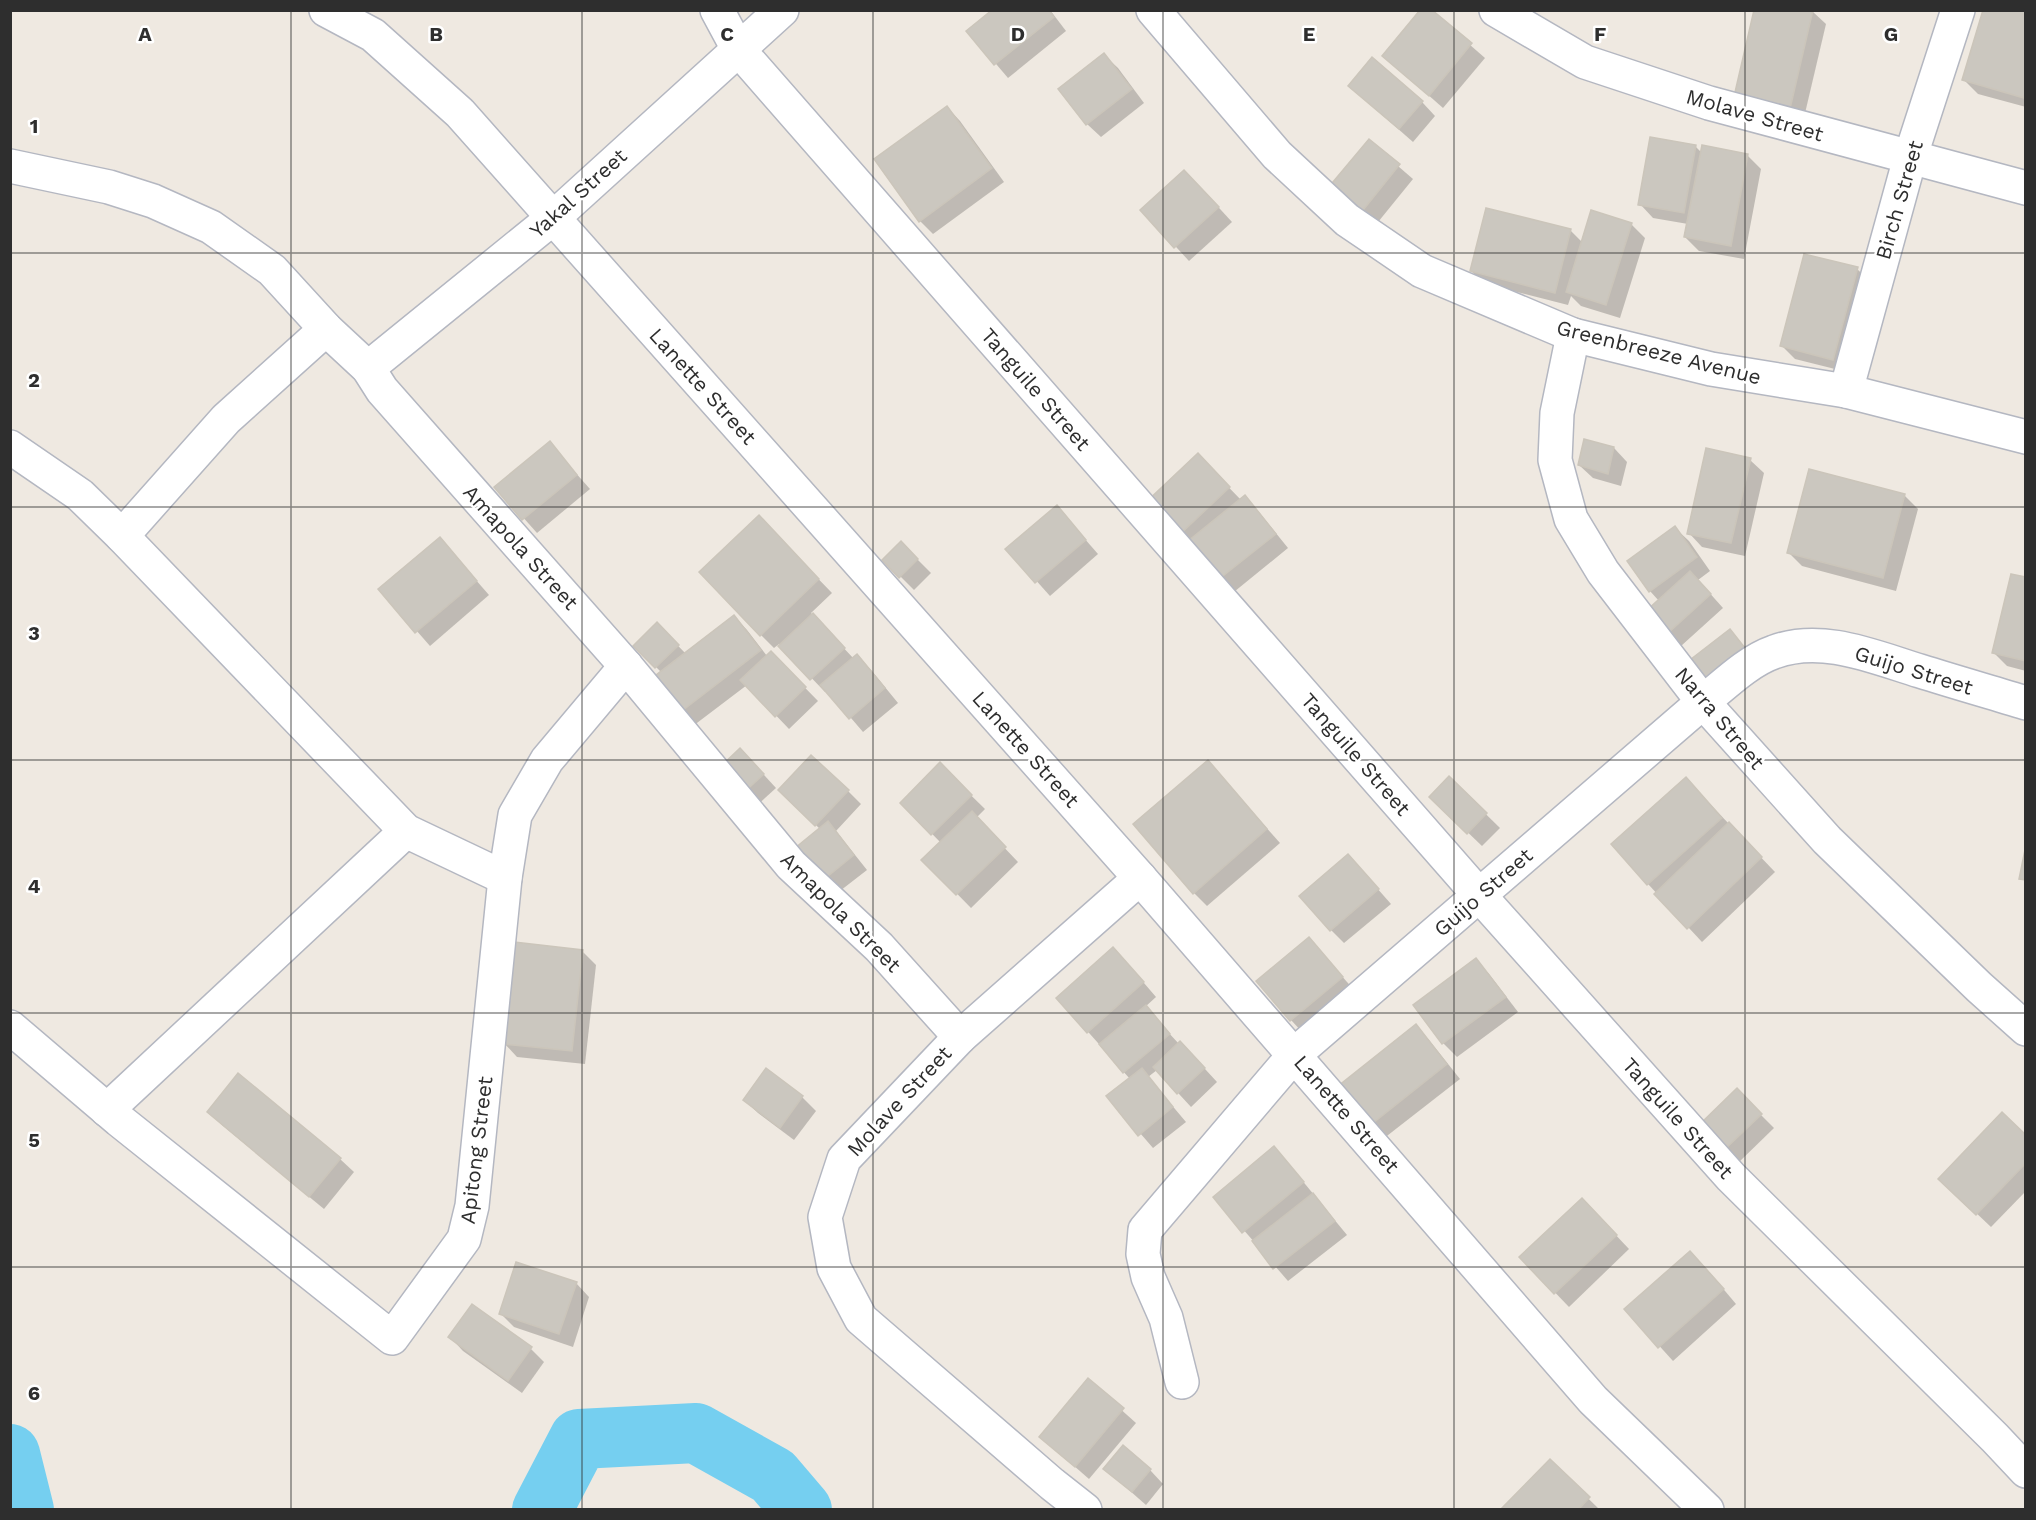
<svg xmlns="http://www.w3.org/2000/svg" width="2036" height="1520" font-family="'Work Sans',sans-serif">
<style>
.shadow{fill:#0003}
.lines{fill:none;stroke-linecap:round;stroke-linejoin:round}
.river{stroke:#75cff0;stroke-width:60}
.building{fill:#cbc7bf;stroke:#cbc5ba;stroke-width:1.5}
.minor-casing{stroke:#b4b7c1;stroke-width:36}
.minor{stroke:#fff;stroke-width:33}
.grid{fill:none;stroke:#2e2e2e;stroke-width:1.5;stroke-opacity:0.55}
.labels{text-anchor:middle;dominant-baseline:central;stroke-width:5;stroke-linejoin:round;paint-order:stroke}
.street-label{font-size:21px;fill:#2e2e2e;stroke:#fff}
.grid-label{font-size:20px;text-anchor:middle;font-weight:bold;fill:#2e2e2e;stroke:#fff;stroke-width:5;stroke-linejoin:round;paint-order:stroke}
</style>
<rect width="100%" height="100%" fill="#efe9e1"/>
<!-- shadow -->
<g class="shadow">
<path d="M994 10H1050L1066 31 1008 78 968 31Z"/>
<path d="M1430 10 1485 58 1443 108 1384 56Z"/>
<path d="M2026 10V107L1978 94 1964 80Z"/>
<path d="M1812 11 1826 24 1802 126 1748 114Z"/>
<path d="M1104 55 1118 68 1144 103 1101 137 1087 124Z"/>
<path d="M1364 99 1422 102 1435 116 1413 142Z"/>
<path d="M947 107 960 121 1004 182 933 234 920 221Z"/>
<path d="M1369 141 1413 179 1374 227 1344 202Z"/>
<path d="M1695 146 1702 153 1703 147 1748 156 1761 169 1744 259 1699 251 1685 237 1688 224 1653 218 1640 204Z"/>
<path d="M1198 185 1232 222 1189 261 1142 210Z"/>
<path d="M1592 212 1632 225 1645 238 1620 318 1581 306 1571 296 1568 305 1485 284 1471 271 1571 231 1583 243Z"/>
<path d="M1857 269 1871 282 1847 372 1795 359 1781 345Z"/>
<path d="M549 443 590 489 537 533 496 487Z"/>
<path d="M1614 448 1627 462 1621 486 1593 478 1579 465Z"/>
<path d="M1750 460 1764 473 1745 556 1702 547 1689 533Z"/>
<path d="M1211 469 1241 500 1245 497 1258 511 1288 548 1229 596 1176 538Z"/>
<path d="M1904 495 1918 509 1896 591 1802 566 1788 552Z"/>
<path d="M1057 507 1098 554 1050 596 1008 549Z"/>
<path d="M1675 528 1689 541 1710 571 1698 580 1723 608 1681 646 1668 633 1659 601 1650 591Z"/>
<path d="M772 531 832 593 811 613 854 659 857 656 871 670 898 703 863 732 827 690 825 692 779 644 774 648 761 635Z"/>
<path d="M440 539 489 595 430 646 380 589Z"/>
<path d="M901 543 931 573 914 590 884 560Z"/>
<path d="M2026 579V671L2007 666 1993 652Z"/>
<path d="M734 616 747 630 767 656 771 653 818 701 789 729 747 685 689 729 662 673 635 646 657 624 686 654Z"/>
<path d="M1208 762 1280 843 1207 906 1194 893Z"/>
<path d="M754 764 776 788 754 808 741 794Z"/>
<path d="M940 765 985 809 976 818 1018 862 971 908 924 860 941 843 902 803Z"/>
<path d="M1449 778 1500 828 1482 846 1431 797Z"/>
<path d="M1686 779 1775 872 1702 942 1648 884Z"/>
<path d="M780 790 848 791 861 804 836 831 867 870 836 894 823 880 821 830Z"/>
<path d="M1361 870 1391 904 1344 943 1331 930Z"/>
<path d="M1309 939 1355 991 1304 1034 1291 1020Z"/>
<path d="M582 951 596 965 585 1064 517 1057 504 1043Z"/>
<path d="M1476 960 1489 974 1518 1012 1457 1057 1443 1043 1415 1006Z"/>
<path d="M1126 962 1156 997 1145 1007 1179 1044 1194 1057 1217 1082 1191 1107 1157 1070 1148 1077 1186 1122 1153 1148 1108 1096 1130 1079 1058 998Z"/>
<path d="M1416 1026 1429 1040 1460 1079 1383 1139 1370 1126Z"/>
<path d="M766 1070 802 1097 816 1111 794 1140 758 1113 744 1100Z"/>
<path d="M239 1076 340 1159 354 1172 324 1209 222 1125 209 1112Z"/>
<path d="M1737 1091 1774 1128 1737 1164 1723 1151Z"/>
<path d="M2026 1137V1191L1991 1227 1954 1192Z"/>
<path d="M1274 1148 1287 1162 1347 1235 1288 1281 1215 1197Z"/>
<path d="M1595 1213 1629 1249 1569 1307 1521 1257Z"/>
<path d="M1704 1266 1736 1304 1673 1361 1626 1309Z"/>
<path d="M576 1283 589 1297 573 1347 514 1327 500 1313Z"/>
<path d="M450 1337 531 1349 544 1362 522 1393 463 1351Z"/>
<path d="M1088 1380 1136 1423 1089 1479 1041 1437Z"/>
<path d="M1550 1461 1600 1510H1502Z"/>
<path d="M1105 1469 1150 1470 1163 1484 1146 1505Z"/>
</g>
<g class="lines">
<!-- river -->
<g class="river">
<path d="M10 1454 24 1510"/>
<path d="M542 1510 579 1439 696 1433 773 1476 802 1510"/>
</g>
</g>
<!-- building -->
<g class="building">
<path d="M992 10H1049L1054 17 994 65 966 31Z"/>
<path d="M1420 10H1432L1472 43 1429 96 1382 56Z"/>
<path d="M1754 10H1813L1789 113 1733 101Z"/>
<path d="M1983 10H2026V92L2024 98 1962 80Z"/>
<path d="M1104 53 1132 89 1086 125 1058 89Z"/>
<path d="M1372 57 1423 101 1399 129 1348 86Z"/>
<path d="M947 106 992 168 919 222 874 159Z"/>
<path d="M1650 137 1696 145 1684 213 1638 205Z"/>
<path d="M1369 139 1400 164 1360 214 1328 188Z"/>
<path d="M1702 145 1748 154 1731 246 1684 237Z"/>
<path d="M1184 170 1219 207 1174 248 1140 210Z"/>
<path d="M1486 208 1571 229 1555 293 1470 271Z"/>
<path d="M1591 210 1632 223 1606 305 1566 292Z"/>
<path d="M1804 254 1858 267 1833 360 1780 346Z"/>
<path d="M1584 439 1614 447 1608 474 1578 465Z"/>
<path d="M550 441 577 475 522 520 494 487Z"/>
<path d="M1706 448 1751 458 1731 543 1687 534Z"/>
<path d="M1198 453 1230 487 1175 539 1143 505Z"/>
<path d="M1809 469 1905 494 1883 578 1787 553Z"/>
<path d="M1245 495 1276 534 1214 583 1183 545Z"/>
<path d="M1057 505 1086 540 1035 583 1005 549Z"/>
<path d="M759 515 819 579 760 636 699 572Z"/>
<path d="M1675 526 1697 557 1649 592 1627 561Z"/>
<path d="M440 537 477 581 415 633 378 589Z"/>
<path d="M901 541 918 559 899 578 882 560Z"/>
<path d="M1690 571 1711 594 1667 634 1646 611Z"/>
<path d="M2011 574 2026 577V661L1992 653Z"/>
<path d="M813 613 845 648 810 680 778 646Z"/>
<path d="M734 615 761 650 674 717 647 682Z"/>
<path d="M657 622 679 645 655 668 633 646Z"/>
<path d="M1730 629 1749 653 1701 689 1682 666Z"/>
<path d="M771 651 806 687 775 717 740 680Z"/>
<path d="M857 654 885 688 849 719 820 685Z"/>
<path d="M740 748 764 774 740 796 717 770Z"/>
<path d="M811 755 849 790 815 826 778 790Z"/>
<path d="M1208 760 1267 829 1193 894 1133 824Z"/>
<path d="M940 762 972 795 931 835 900 803Z"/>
<path d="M1449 776 1487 813 1467 834 1429 797Z"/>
<path d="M1686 777 1722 818 1647 885 1611 844Z"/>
<path d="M972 811 1006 847 956 895 921 860Z"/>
<path d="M828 821 854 855 822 881 795 848Z"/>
<path d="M1729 822 1762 857 1687 929 1654 894Z"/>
<path d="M2026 845V880L2019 879Z"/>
<path d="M1348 854 1379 889 1330 931 1299 896Z"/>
<path d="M1309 937 1343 977 1290 1021 1256 981Z"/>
<path d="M514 942 583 950 572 1051 502 1044Z"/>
<path d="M1113 947 1144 982 1087 1033 1056 998Z"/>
<path d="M1476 958 1506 997 1442 1044 1413 1005Z"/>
<path d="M1146 1005 1170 1034 1123 1073 1099 1044Z"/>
<path d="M1416 1024 1447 1064 1368 1127 1337 1087Z"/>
<path d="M1180 1041 1205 1068 1177 1094 1153 1067Z"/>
<path d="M766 1068 803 1096 780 1128 743 1100Z"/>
<path d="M1142 1068 1173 1107 1138 1136 1106 1096Z"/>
<path d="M238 1073 341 1158 309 1197 207 1112Z"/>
<path d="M1737 1088 1762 1114 1722 1152 1698 1126Z"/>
<path d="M2002 1112 2026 1135V1163L1976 1215 1938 1179Z"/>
<path d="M1274 1146 1304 1182 1242 1233 1213 1197Z"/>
<path d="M1313 1193 1335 1221 1273 1269 1252 1241Z"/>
<path d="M1582 1198 1617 1235 1554 1294 1519 1257Z"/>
<path d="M1690 1251 1724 1289 1658 1348 1624 1309Z"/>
<path d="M516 1262 577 1282 559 1334 499 1314Z"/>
<path d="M472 1304 532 1347 508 1381 448 1337Z"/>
<path d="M1088 1378 1124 1408 1075 1467 1039 1437Z"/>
<path d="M1123 1445 1151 1469 1132 1492 1103 1469Z"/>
<path d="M1550 1459 1590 1497 1578 1510H1500Z"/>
</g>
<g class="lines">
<!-- minor casing -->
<g class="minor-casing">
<g id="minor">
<path d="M326 10 373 35 460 113 1140 878 1593 1400 1707 1510"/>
<path d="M717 10 738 49 1479 895 1731 1177 1995 1438 2026 1471"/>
<path d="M1153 10 1277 155 1347 220 1422 271 1573 335 1711 369 1846 391 2026 437"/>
<path d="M1496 10 1585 62 1709 103 2026 188"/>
<path d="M10 166 109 187 153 201 211 227 272 270 326 329 368 368 382 390 626 666 791 865 879 947 960 1037"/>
<path d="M1573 335 1557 413 1555 460 1571 519 1603 572 1703 702 1827 840 1979 987 2026 1029"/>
<path d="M368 368 553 218 782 10"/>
<path d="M1846 391 1910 158 1958 10"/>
<path d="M10 447 80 495 122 536 406 831 505 878"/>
<path d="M122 536 226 419 326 329"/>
<path d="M10 1027 119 1120 392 1338 464 1239 472 1206 505 878 515 815 547 760 626 666"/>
<path d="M107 1110 406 831"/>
<path d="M1182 1382 1166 1318 1148 1277 1143 1254 1145 1230 1295 1054 1703 702C1724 685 1748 661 1774 652 1822 634 1874 657 1920 671 1955 682 1990 692 2026 703"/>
<path d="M1085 1510 1052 1484 861 1319 834 1268 825 1217 844 1159 960 1037 1140 878"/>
</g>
</g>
<!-- minor -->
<use href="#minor" class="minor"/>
</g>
<!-- grid -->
<path class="grid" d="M291 10V1510M582 10V1510M873 10V1510M1163 10V1510M1454 10V1510M1745 10V1510M10 253H2026M10 507H2026M10 760H2026M10 1013H2026M10 1267H2026"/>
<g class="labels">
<!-- street labels -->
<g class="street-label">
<text transform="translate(1755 115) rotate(16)">Molave Street</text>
<text transform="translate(578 193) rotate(-42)">Yakal Street</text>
<text transform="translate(1899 200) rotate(-74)">Birch Street</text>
<text transform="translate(1659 352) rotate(14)">Greenbreeze Avenue</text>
<text transform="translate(703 386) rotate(48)">Lanette Street</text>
<text transform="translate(1036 389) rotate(49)">Tanguile Street</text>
<text transform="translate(521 547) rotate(48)">Amapola Street</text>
<text transform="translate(1914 670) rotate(17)">Guijo Street</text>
<text transform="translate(1720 718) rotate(50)">Narra Street</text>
<text transform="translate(1026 749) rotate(48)">Lanette Street</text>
<text transform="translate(1356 754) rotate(49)">Tanguile Street</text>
<text transform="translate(1483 892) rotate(-41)">Guijo Street</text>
<text transform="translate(841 912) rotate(45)">Amapola Street</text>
<text transform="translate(899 1101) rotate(-47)">Molave Street</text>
<text transform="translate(1347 1114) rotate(49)">Lanette Street</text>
<text transform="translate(1678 1118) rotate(48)">Tanguile Street</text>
<text transform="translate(476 1150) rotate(-83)">Apitong Street</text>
</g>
</g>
<g class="grid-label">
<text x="145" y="41">A</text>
<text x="436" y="41">B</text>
<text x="727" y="41">C</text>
<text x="1018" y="41">D</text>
<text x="1309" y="41">E</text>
<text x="1600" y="41">F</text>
<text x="1891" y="41">G</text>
<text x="34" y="133">1</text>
<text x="34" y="387">2</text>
<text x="34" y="640">3</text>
<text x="34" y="893">4</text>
<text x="34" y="1147">5</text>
<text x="34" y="1400">6</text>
</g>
<!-- border -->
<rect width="2036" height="1520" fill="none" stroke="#2e2e2e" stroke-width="24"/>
</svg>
